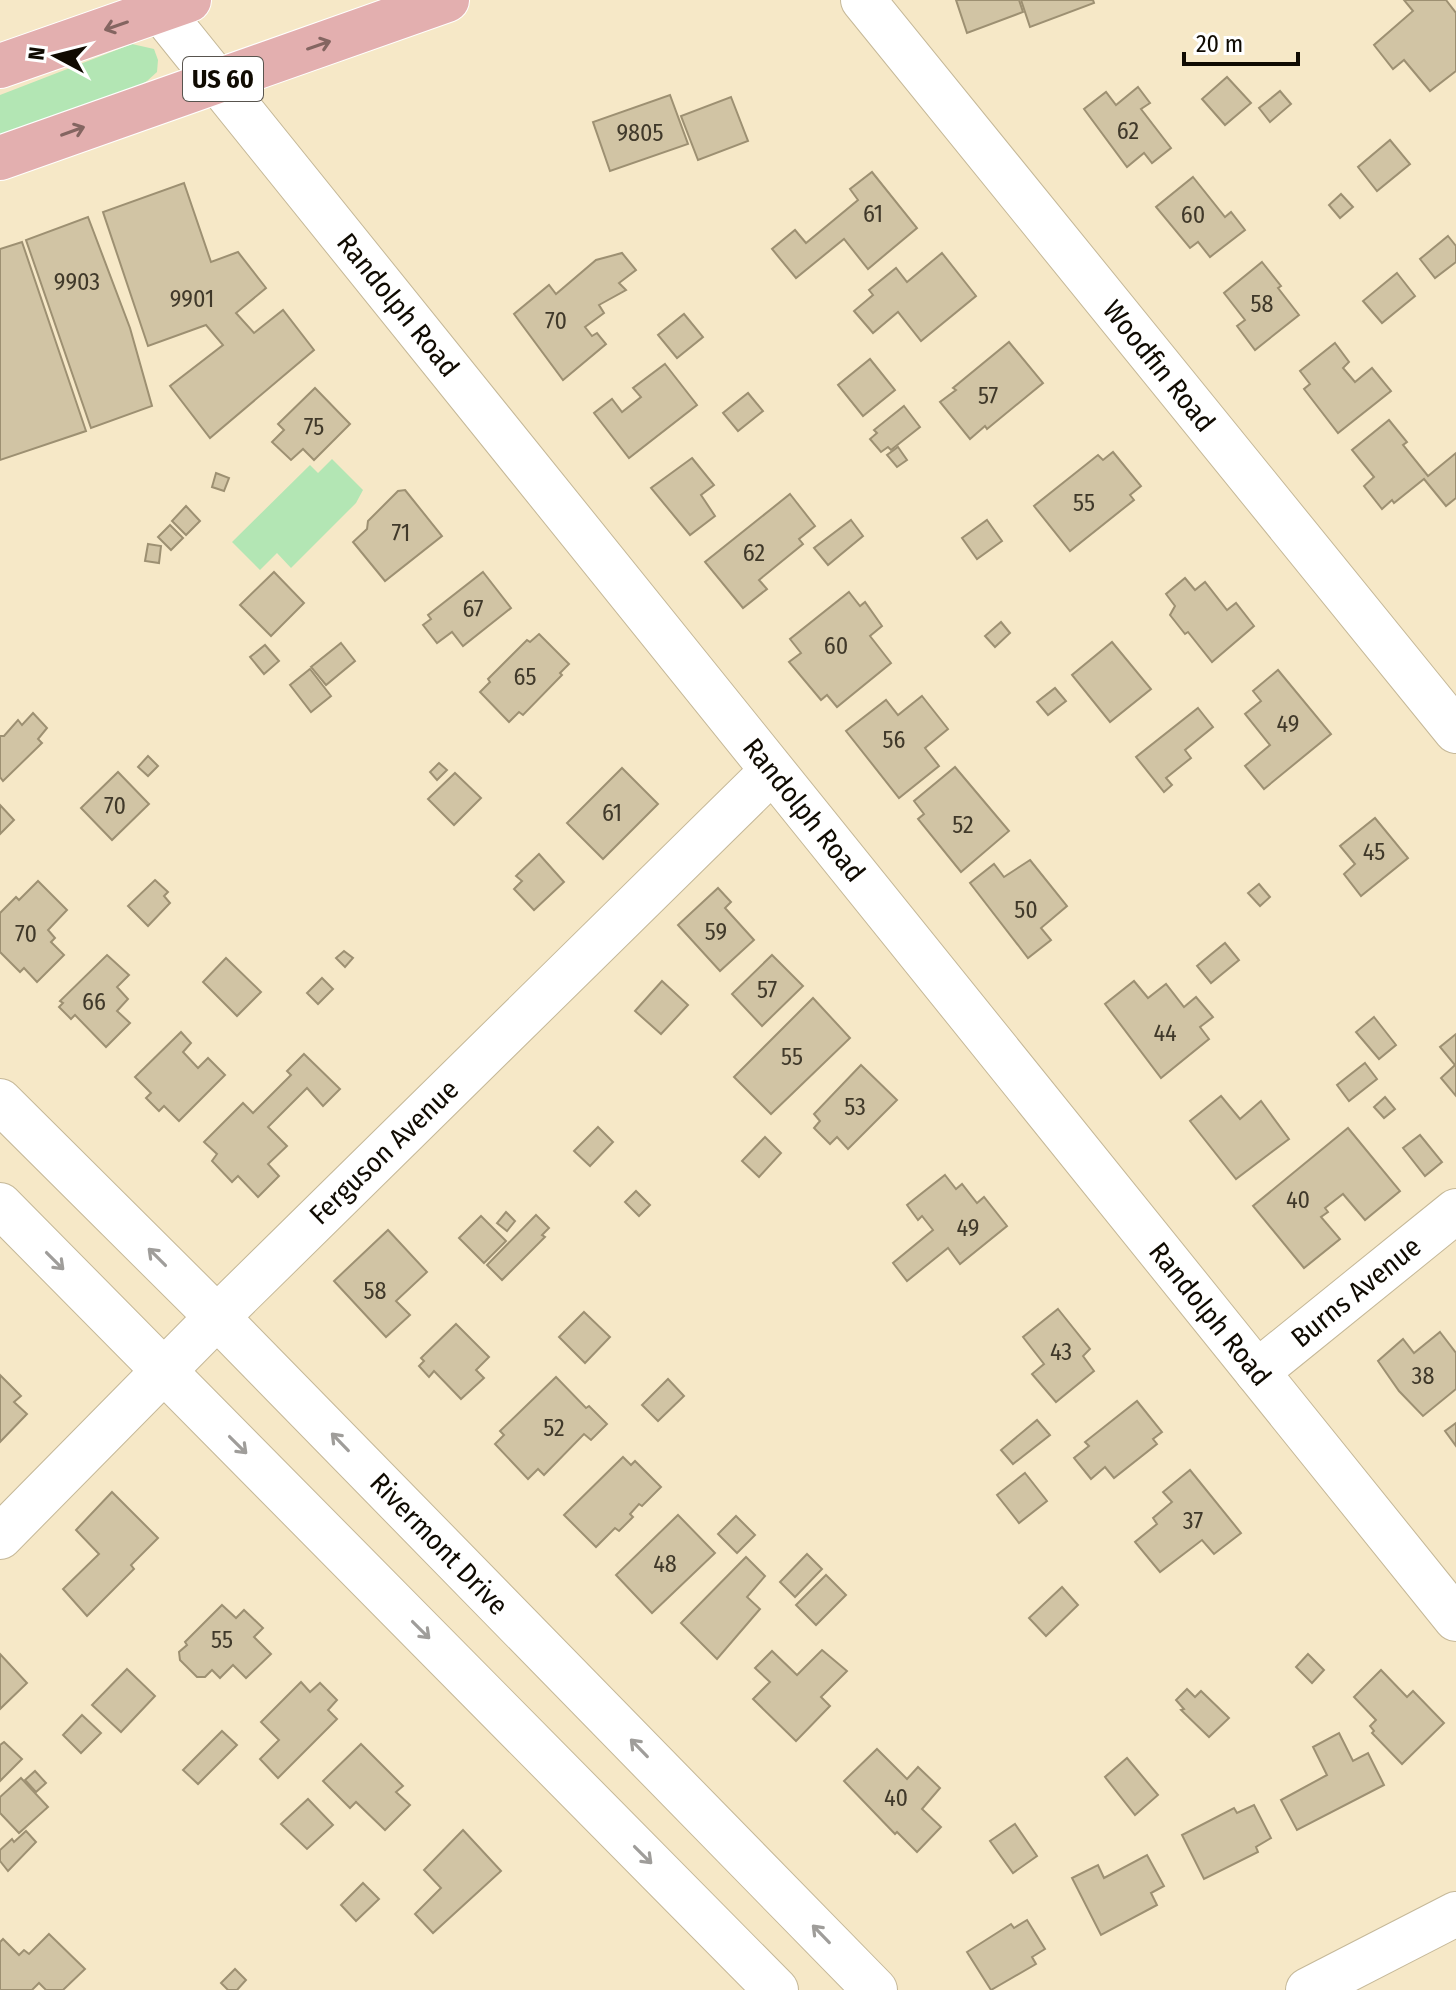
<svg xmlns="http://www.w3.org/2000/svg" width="1456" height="1990" font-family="'Fira Sans Condensed',sans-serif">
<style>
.green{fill:#b3e6b4}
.building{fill:#d1c4a4;stroke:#9d9072;stroke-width:2}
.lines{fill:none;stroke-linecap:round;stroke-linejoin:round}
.minor-casing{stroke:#c5b898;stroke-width:46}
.major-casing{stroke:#fff;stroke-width:46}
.minor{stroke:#fff;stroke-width:44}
.major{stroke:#e3afaf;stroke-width:44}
.oneway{stroke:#846561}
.oneway2{stroke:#9f9d9a}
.labels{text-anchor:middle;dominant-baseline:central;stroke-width:8;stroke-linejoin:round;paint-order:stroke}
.number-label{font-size:24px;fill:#40392a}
.shield{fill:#fff;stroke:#58544e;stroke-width:2}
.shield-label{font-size:26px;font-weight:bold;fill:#100b02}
.street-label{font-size:28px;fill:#100b02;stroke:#fff}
</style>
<rect width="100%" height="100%" fill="#f6e8c7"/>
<!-- green -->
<g class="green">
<path d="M132 44 154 49 158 60 157 72 147 81 134 89 0 137V95Z"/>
<path d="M332 459 363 490 356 503 291 568 277 553 260 570 232 542 310 465 318 473Z"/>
</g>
<!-- building -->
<g class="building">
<path d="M956 0H1019L1023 12 967 33Z"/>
<path d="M1021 0H1093L1094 3 1030 27Z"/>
<path d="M1404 0H1446L1456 13V71L1430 91 1404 60 1393 69 1374 45 1413 11Z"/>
<path d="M1227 77 1251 103 1225 125 1202 99Z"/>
<path d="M1138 87 1150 103 1141 109 1171 148 1152 163 1144 153 1127 167 1084 109 1106 92 1116 105Z"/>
<path d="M1280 91 1291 104 1270 122 1259 108Z"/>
<path d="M670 95 688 144 610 171 593 122Z"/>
<path d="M731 97 748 141 698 160 681 116Z"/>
<path d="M1390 140 1410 164 1377 191 1358 167Z"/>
<path d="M872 172 917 228 868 269 844 239 796 278 772 249 795 230 806 243 858 200 850 189Z"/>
<path d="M1193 177 1225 217 1231 212 1245 230 1210 257 1198 242 1190 248 1156 207Z"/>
<path d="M184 183 211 262 238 252 266 288 236 313 254 333 283 310 314 350 210 438 170 386 223 345 206 325 148 346 103 212Z"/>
<path d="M1341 194 1353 207 1340 218 1329 205Z"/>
<path d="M88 217 130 328 152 406 91 428 26 240Z"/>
<path d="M1448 236 1456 246V262L1435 278 1420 259Z"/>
<path d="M22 242 86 431 0 460V249Z"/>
<path d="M622 253 636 270 619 283 626 290 599 305 604 313 585 327 592 336 597 333 606 344 563 380 514 314 549 285 556 294 596 260Z"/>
<path d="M942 253 976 296 921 341 898 312 873 333 854 311 873 295 869 290 896 268 907 282Z"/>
<path d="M1262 262 1281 286 1278 288 1299 315 1255 350 1237 326 1245 320 1224 293Z"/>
<path d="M1397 273 1415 296 1382 323 1363 301Z"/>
<path d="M684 314 703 337 677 358 658 335Z"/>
<path d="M1009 342 1043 383 987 429 985 426 970 439 940 402 956 390 953 388Z"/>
<path d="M1335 343 1349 362 1343 368 1355 382 1372 368 1391 391 1338 433 1304 389 1310 384 1300 371Z"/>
<path d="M870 359 895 390 863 416 838 385Z"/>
<path d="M665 364 697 405 629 458 594 413 612 399 622 412 641 397 633 388Z"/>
<path d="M315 388 350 424 314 460 303 449 291 460 272 442 284 430 278 424Z"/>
<path d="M748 393 763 411 738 431 723 413Z"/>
<path d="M904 406 920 427 891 450 888 447 881 452 870 439 877 433 874 430Z"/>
<path d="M1389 420 1407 442 1403 445 1428 476 1456 453V498L1446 506 1424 479 1394 503 1392 500 1382 509 1364 486 1374 477 1352 450Z"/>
<path d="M898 447 907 460 897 467 887 455Z"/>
<path d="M1113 452 1141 486 1130 495 1134 500 1070 551 1034 506 1098 455 1103 460Z"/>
<path d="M692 458 714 485 701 495 715 516 690 535 651 488Z"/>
<path d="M216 473 229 478 224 491 212 487Z"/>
<path d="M405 490 442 536 385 581 353 542 367 529 368 521 398 491Z"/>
<path d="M790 494 815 526 799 539 803 544 759 580 767 589 743 608 705 562Z"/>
<path d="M186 506 200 521 186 535 172 521Z"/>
<path d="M851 520 863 536 828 565 814 548Z"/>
<path d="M987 520 1002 541 977 559 962 538Z"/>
<path d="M170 525 183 538 171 550 158 537Z"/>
<path d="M148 544 161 546 159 563 145 561Z"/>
<path d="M274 572 304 603 271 636 240 605Z"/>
<path d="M483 572 511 608 463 646 452 632 437 643 423 625 431 619 428 615Z"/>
<path d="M1185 578 1195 590 1205 582 1227 610 1236 603 1254 626 1212 662 1188 632 1185 634 1170 615 1175 606 1166 594Z"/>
<path d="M849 592 860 606 865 602 882 626 870 636 891 663 837 707 827 695 821 700 789 662 801 653 790 639Z"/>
<path d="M1001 622 1010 633 995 647 985 636Z"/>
<path d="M539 634 569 664 560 673 562 675 523 715 519 712 509 722 480 692 490 682 488 679 527 640 530 642Z"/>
<path d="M1112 642 1151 689 1110 722 1072 675Z"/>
<path d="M341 643 355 661 326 685 311 667Z"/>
<path d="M265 645 279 661 264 674 250 657Z"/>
<path d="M310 669 331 696 311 712 290 685Z"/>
<path d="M1278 670 1331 734 1264 789 1245 766 1270 745 1245 714 1261 701 1253 691Z"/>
<path d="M1055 688 1066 701 1048 715 1037 702Z"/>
<path d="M922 696 948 729 925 748 939 766 899 798 846 731 886 700 898 715Z"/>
<path d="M1198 708 1213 727 1185 750 1191 758 1166 778 1172 785 1164 792 1136 757Z"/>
<path d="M33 713 47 728 38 739 42 743 3 781 0 777V736H4L18 720 22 725Z"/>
<path d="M148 756 158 766 148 776 138 767Z"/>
<path d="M439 763 447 770 437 780 430 772Z"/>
<path d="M955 767 1009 831 961 872 918 819 924 814 914 801Z"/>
<path d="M622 768 658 804 603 859 567 823Z"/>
<path d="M118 772 149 804 112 840 81 808Z"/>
<path d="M455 773 481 798 454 825 428 799Z"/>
<path d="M0 805 14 820 0 834Z"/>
<path d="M1375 818 1408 858 1361 896 1344 874 1355 864 1340 846Z"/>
<path d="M539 854 564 882 534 910 514 889 522 881 516 876Z"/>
<path d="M1030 860 1067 906 1041 928 1051 940 1028 958 970 883 994 864 1004 877Z"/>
<path d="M155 880 168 892 164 896 170 903 148 926 128 906Z"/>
<path d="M38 881 67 910 48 930 55 938 51 942 64 955 37 982 24 968 20 972 0 952V913L16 897 19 900Z"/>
<path d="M1259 884 1270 897 1260 906 1248 893Z"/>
<path d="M718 888 731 902 725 908 754 940 720 971 678 925Z"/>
<path d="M1225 943 1239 960 1211 983 1197 966Z"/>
<path d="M344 951 353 958 345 967 336 958Z"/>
<path d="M107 955 129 975 117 987 128 999 117 1011 130 1023 106 1047 75 1015 71 1019 59 1007 63 1003 60 1001Z"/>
<path d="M772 955 803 986 762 1026 732 994Z"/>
<path d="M226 958 261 992 237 1016 203 982Z"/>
<path d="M322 978 333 989 318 1004 307 993Z"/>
<path d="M662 981 688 1005 661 1034 635 1011Z"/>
<path d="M1134 981 1148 998 1166 984 1184 1007 1196 997 1213 1017 1200 1027 1209 1039 1161 1078 1105 1004Z"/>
<path d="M813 998 850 1038 771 1114 734 1077Z"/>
<path d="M1374 1017 1396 1045 1379 1059 1356 1032Z"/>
<path d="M181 1032 191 1043 183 1052 198 1068 208 1058 225 1075 179 1121 164 1106 159 1111 146 1098 151 1093 135 1077Z"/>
<path d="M1456 1034V1096L1441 1078 1455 1065 1440 1047Z"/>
<path d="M304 1054 340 1089 323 1106 307 1088 268 1127 287 1146 268 1164 279 1176 258 1197 238 1176 232 1182 212 1161 217 1154 204 1142 243 1103 253 1113 291 1075 287 1071Z"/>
<path d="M1365 1063 1377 1079 1349 1101 1337 1085Z"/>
<path d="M861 1065 897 1100 848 1149 837 1137 830 1144 814 1128 820 1121 814 1114Z"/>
<path d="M1221 1096 1240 1119 1261 1101 1289 1139 1236 1179 1190 1121Z"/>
<path d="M1385 1097 1395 1109 1384 1118 1374 1107Z"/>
<path d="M598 1127 613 1142 590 1166 574 1151Z"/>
<path d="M1348 1128 1400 1191 1365 1220 1343 1194 1325 1208 1328 1212 1321 1217 1340 1239 1304 1268 1253 1206Z"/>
<path d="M1420 1135 1442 1162 1425 1176 1403 1148Z"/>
<path d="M765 1137 781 1153 759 1177 742 1161Z"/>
<path d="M945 1175 956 1189 962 1184 977 1203 984 1197 1007 1226 960 1264 948 1248 907 1281 893 1263 933 1230 922 1216 918 1220 907 1205Z"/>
<path d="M636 1191 650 1205 639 1216 625 1202Z"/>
<path d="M506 1212 515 1221 507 1231 497 1223Z"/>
<path d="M536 1215 549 1228 542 1235 545 1237 502 1280 487 1265Z"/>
<path d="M481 1216 506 1241 484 1263 459 1238Z"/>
<path d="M388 1230 427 1272 396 1301 410 1315 386 1337 334 1281Z"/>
<path d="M1058 1309 1090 1349 1083 1356 1094 1371 1056 1402 1032 1374 1044 1364 1023 1337Z"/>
<path d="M584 1312 610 1337 585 1363 559 1337Z"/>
<path d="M456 1324 489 1357 476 1370 484 1378 461 1399 434 1371 429 1377 419 1366 424 1361 421 1358Z"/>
<path d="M1440 1332 1456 1353V1389L1423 1416 1399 1391 1378 1361 1403 1339 1414 1353Z"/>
<path d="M0 1375 21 1396 14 1402 27 1414 0 1442Z"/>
<path d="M556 1377 586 1408 589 1406 607 1424 591 1440 584 1434 544 1475 538 1469 528 1479 495 1444 504 1435 500 1431Z"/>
<path d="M668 1379 684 1396 658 1421 642 1405Z"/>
<path d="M1137 1401 1162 1432 1153 1439 1157 1444 1114 1478 1105 1467 1091 1479 1074 1458 1089 1446 1085 1442Z"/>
<path d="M1037 1420 1050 1435 1013 1464 1001 1450Z"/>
<path d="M1456 1423V1446L1445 1431Z"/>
<path d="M623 1457 631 1465 635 1461 661 1487 642 1506 639 1504 630 1514 633 1517 619 1531 615 1528 596 1547 564 1515Z"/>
<path d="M1190 1470 1241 1533 1214 1554 1202 1540 1160 1572 1135 1542 1157 1524 1153 1518 1172 1502 1163 1492Z"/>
<path d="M1025 1473 1047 1501 1019 1523 997 1495Z"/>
<path d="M112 1492 158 1538 131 1565 134 1569 87 1616 63 1589 99 1554 76 1530Z"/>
<path d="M678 1515 715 1553 652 1613 616 1575Z"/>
<path d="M736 1516 755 1535 737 1553 718 1534Z"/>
<path d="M807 1554 822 1569 795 1597 780 1582Z"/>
<path d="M746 1557 765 1576 747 1597 760 1609 717 1659 681 1623Z"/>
<path d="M826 1575 846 1595 816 1625 796 1605Z"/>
<path d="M1062 1587 1078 1605 1046 1636 1029 1618Z"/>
<path d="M222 1605 236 1618 244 1610 263 1628 254 1637 271 1654 246 1678 233 1665 220 1678 212 1670 205 1677H197L180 1660 179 1652 187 1645 185 1642Z"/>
<path d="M822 1650 847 1671 821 1697 830 1706 796 1741 753 1699 770 1682 755 1668 772 1651 797 1675Z"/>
<path d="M0 1654 27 1683 0 1709Z"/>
<path d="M1308 1654 1324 1670 1312 1683 1296 1667Z"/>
<path d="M127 1669 155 1696 121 1732 92 1705Z"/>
<path d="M1381 1670 1407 1697 1413 1691 1444 1723 1402 1764 1372 1733 1374 1731 1370 1726 1376 1720 1354 1697Z"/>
<path d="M301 1682 310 1692 320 1683 337 1700 328 1710 337 1719 278 1778 260 1759 279 1740 261 1722Z"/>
<path d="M1187 1689 1195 1697 1201 1691 1229 1718 1209 1737 1181 1710 1184 1709 1176 1700Z"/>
<path d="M82 1715 101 1733 81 1753 63 1735Z"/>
<path d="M222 1731 237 1745 198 1784 183 1770Z"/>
<path d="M1339 1733 1353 1761 1368 1753 1384 1785 1297 1830 1281 1800 1327 1775 1313 1747Z"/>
<path d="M4 1742 22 1759 0 1781V1745Z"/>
<path d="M361 1744 403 1786 396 1792 410 1805 385 1830 356 1802 350 1808 323 1781Z"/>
<path d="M877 1749 907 1779 918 1767 940 1788 922 1809 941 1827 917 1852 897 1832 895 1834 844 1781Z"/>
<path d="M1127 1758 1158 1795 1135 1815 1105 1777Z"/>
<path d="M35 1771 46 1783 36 1792 25 1780Z"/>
<path d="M21 1778 48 1807 19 1833 0 1813V1797Z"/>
<path d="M308 1799 333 1825 307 1849 281 1824Z"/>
<path d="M1254 1805 1271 1838 1256 1847 1258 1852 1204 1879 1182 1835 1234 1808 1237 1813Z"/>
<path d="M1015 1824 1037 1856 1013 1873 990 1841Z"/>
<path d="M463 1830 501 1871 433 1933 415 1914 441 1888 424 1870Z"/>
<path d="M26 1831 36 1842 8 1871 0 1861V1850L12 1839 14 1842Z"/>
<path d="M1147 1855 1164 1886 1151 1893 1157 1905 1101 1935 1072 1878 1098 1865 1104 1878Z"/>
<path d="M363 1883 379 1899 356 1921 341 1905Z"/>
<path d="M1027 1920 1045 1949 1032 1957 1036 1964 991 1990 967 1952 1011 1924 1014 1928Z"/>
<path d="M49 1934 85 1969 63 1990H46L39 1983 32 1990H0V1942L3 1939 19 1955 24 1950 29 1954Z"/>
<path d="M235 1969 246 1980 237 1990H228L221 1983Z"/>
</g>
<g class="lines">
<!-- minor casing -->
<g class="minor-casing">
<g id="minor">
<path d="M152 0 1456 1619"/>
<path d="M863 0 1456 731"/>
<path d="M0 1101 217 1317 875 1990"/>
<path d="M0 1205 776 1990"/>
<path d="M1257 1372 1456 1211"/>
<path d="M0 1537 217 1317 772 771"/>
<path d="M1308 1990 1456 1914"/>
</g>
</g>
<!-- major casing -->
<g class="major-casing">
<g id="major">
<path d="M0 66 189 0"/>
<path d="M0 158 447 0"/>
</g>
</g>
<!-- minor -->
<use href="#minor" class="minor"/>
<!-- major -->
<use href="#major" class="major"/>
</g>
<!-- one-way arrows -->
<defs><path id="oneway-shaft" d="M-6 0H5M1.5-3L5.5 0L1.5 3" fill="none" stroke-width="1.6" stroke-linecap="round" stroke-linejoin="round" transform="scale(2)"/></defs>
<g class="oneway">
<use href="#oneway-shaft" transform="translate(116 26) rotate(161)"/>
<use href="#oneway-shaft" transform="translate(319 45) rotate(-19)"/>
<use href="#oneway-shaft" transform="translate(73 131) rotate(-20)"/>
</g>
<g class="oneway2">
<use href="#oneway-shaft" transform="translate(157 1257) rotate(-135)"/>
<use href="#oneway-shaft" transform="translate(55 1261) rotate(45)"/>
<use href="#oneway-shaft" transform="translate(340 1442) rotate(-134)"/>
<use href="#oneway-shaft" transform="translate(238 1445) rotate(45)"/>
<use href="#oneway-shaft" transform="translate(421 1630) rotate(45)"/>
<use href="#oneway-shaft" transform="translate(639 1748) rotate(-134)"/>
<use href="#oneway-shaft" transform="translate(643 1855) rotate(45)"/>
<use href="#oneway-shaft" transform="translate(821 1934) rotate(-134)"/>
</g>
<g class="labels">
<!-- number labels -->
<g class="number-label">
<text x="1128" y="131">62</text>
<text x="640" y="133">9805</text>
<text x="873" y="214">61</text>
<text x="1193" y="215">60</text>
<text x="77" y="282">9903</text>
<text x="192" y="299">9901</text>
<text x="1262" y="304">58</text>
<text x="556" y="321">70</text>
<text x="988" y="396">57</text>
<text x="314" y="427">75</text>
<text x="1084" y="503">55</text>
<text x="401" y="533">71</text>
<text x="754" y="553">62</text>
<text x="473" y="609">67</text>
<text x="836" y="646">60</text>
<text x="525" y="677">65</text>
<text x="1288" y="724">49</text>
<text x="894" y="740">56</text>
<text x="115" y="806">70</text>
<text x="612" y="813">61</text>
<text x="963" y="825">52</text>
<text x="1374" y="852">45</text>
<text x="1026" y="910">50</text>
<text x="716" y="932">59</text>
<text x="26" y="934">70</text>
<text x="767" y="990">57</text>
<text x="94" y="1002">66</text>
<text x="1165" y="1033">44</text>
<text x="792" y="1057">55</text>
<text x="855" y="1107">53</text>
<text x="1298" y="1200">40</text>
<text x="968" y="1228">49</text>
<text x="375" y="1291">58</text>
<text x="1061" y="1352">43</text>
<text x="1423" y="1376">38</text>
<text x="554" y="1428">52</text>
<text x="1193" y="1521">37</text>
<text x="665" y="1564">48</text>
<text x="222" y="1640">55</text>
<text x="896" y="1798">40</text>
</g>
<!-- shield labels -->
<rect class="shield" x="183" y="57" width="80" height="44" rx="6"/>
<g class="shield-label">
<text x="223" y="79">US 60</text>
</g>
<!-- street labels -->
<g class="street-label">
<text transform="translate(398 305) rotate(51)">Randolph Road</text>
<text transform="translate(1159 366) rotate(51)">Woodfin Road</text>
<text transform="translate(804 810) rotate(51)">Randolph Road</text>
<text transform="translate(384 1152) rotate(-44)">Ferguson Avenue</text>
<text transform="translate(1356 1292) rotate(-39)">Burns Avenue</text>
<text transform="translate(1210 1314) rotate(51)">Randolph Road</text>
<text transform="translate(439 1544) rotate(46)">Rivermont Drive</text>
</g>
</g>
<!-- north arrow -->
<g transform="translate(56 56) rotate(277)" stroke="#ffffff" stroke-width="6" paint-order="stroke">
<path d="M0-6L14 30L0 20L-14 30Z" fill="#100b02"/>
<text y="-12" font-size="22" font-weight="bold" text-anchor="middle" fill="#100b02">N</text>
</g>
<!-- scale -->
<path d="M1184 52v12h114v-12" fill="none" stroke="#100b02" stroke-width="4"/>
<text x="1196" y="52" font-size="24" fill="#100b02" stroke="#ffffff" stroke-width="6" paint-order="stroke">20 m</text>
</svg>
